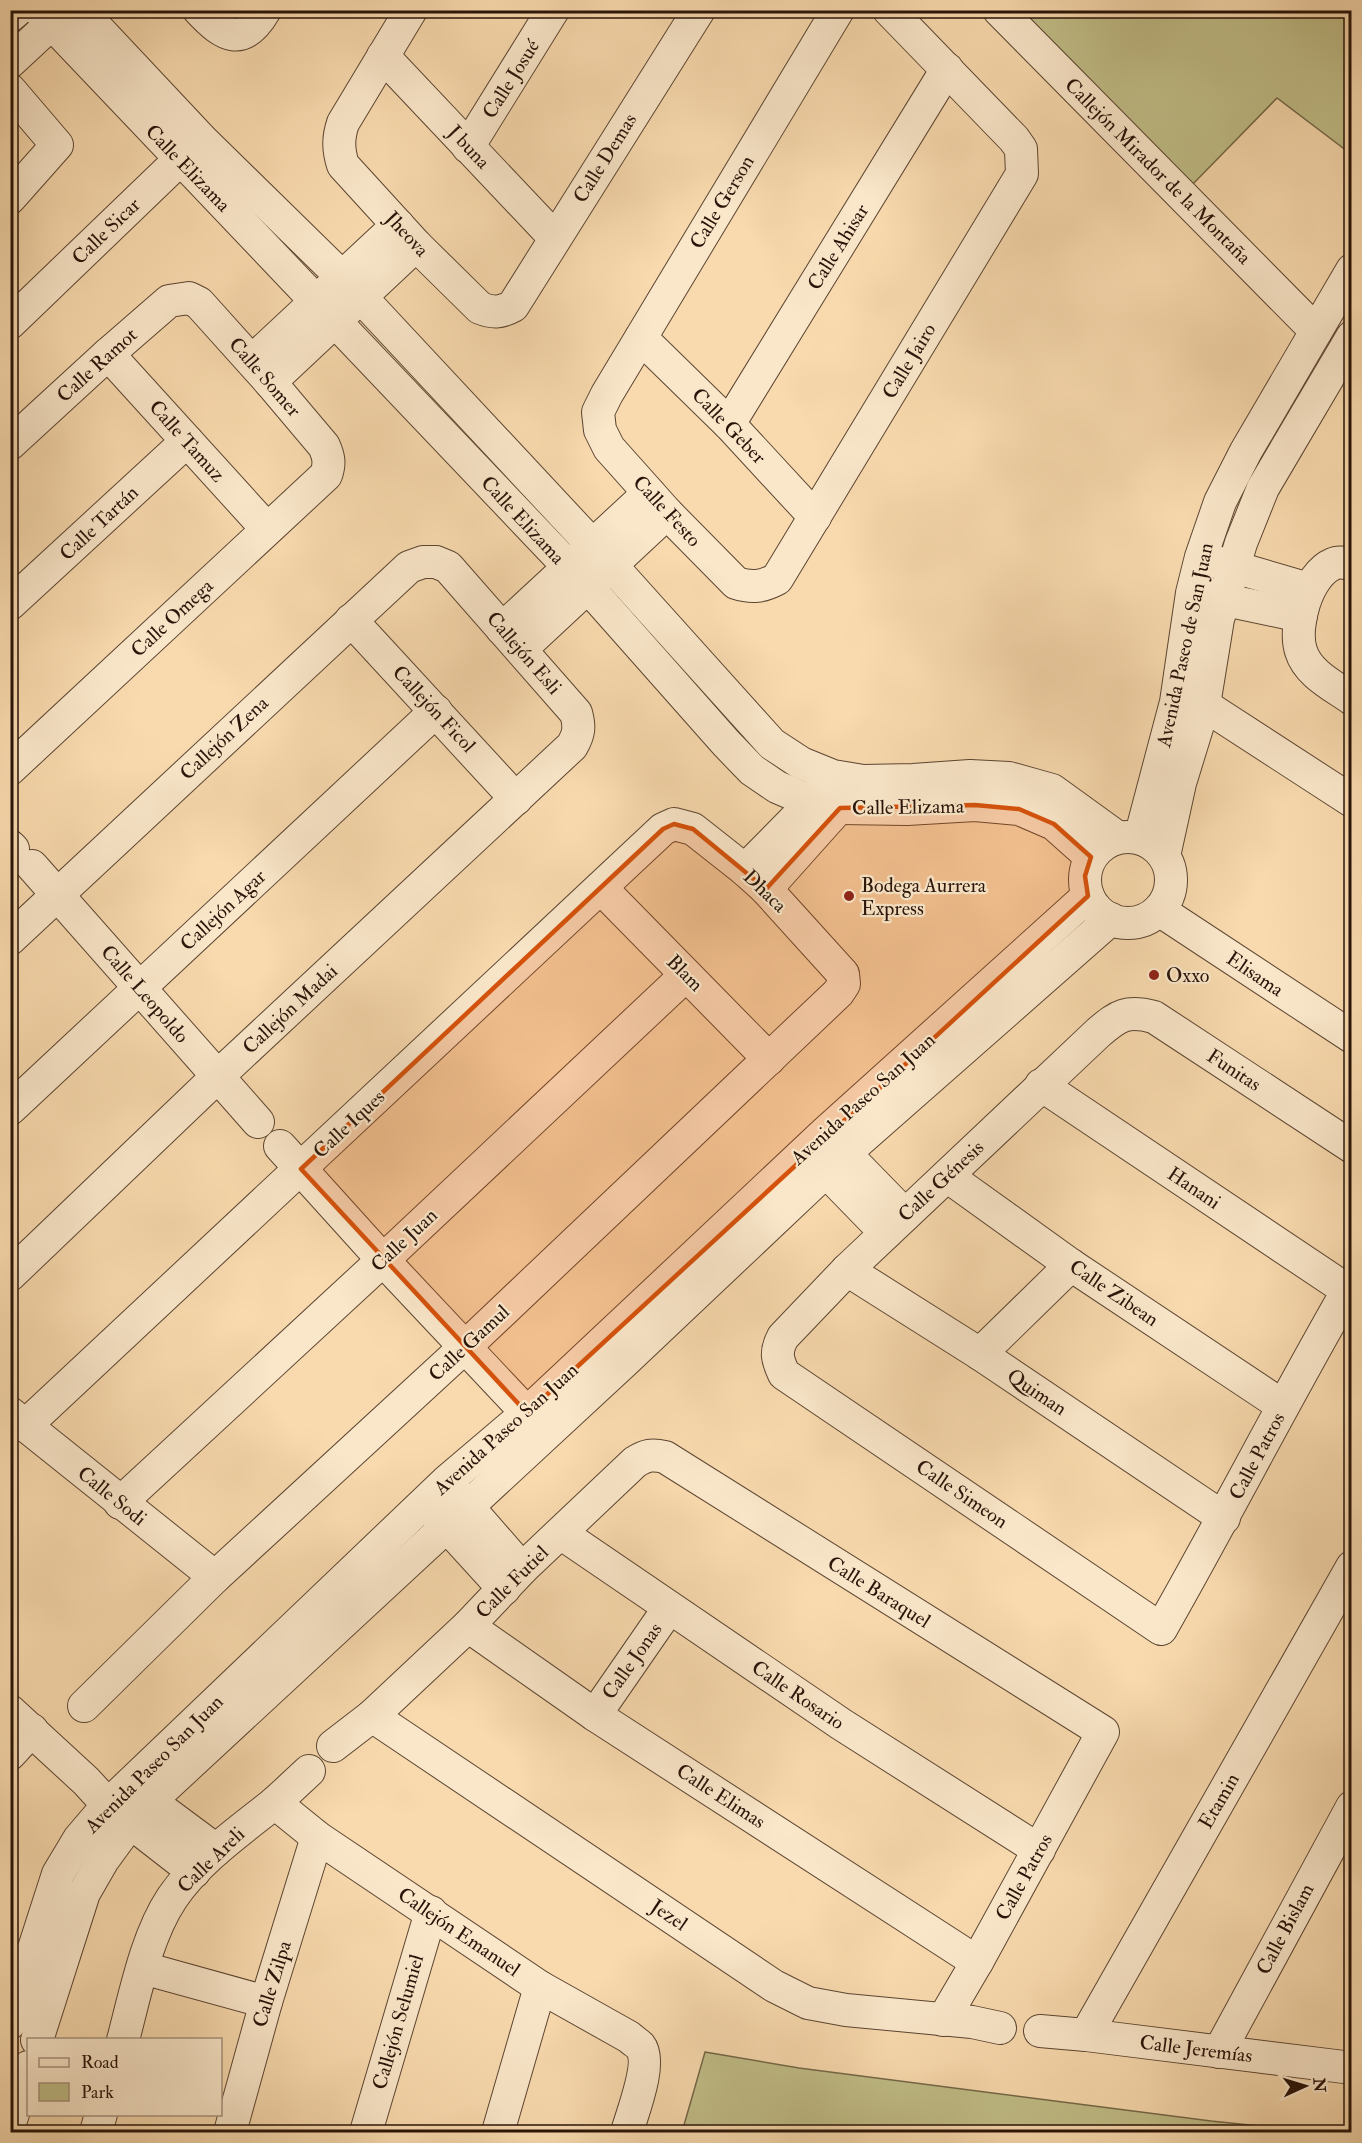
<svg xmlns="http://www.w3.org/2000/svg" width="1362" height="2143" font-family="'IM FELL Double Pica',serif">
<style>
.green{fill:#c1be88;stroke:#746848;stroke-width:1.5}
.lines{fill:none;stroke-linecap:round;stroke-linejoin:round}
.minor-casing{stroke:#5c4532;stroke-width:34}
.minor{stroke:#fae7ca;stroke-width:32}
.marked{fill:#d5520c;fill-opacity:0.2;stroke:#d5520c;stroke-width:4.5;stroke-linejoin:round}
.poi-dot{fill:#8f2418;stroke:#fae7ca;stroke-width:2}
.labels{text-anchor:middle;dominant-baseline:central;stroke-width:4.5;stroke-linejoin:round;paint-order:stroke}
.street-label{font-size:20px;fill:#281309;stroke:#fae7ca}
.poi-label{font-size:20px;fill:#281309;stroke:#fae7ca;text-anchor:start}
</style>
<rect width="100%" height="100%" fill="#f8daae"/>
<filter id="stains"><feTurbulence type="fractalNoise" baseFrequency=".00333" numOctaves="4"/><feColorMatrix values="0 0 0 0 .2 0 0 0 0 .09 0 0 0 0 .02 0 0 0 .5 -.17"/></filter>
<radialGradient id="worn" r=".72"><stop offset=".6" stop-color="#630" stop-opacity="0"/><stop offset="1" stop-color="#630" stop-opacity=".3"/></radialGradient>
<!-- green -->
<g class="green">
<path d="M1019 11H1351V154L1277 98 1191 186Z"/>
<path d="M705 2052 799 2068 1211 2121 1317 2132H682Z"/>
</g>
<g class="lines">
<!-- minor casing -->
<g class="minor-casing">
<g id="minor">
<path d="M39 10 587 586 726 743 752 770 777 787 812 802 840 808 907 809 975 805 1019 809 1054 824 1091 857"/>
<path d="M80 10 202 140 343 278 610 564 772 744 801 763 833 776 863 781 913 780 970 776 1009 778 1052 790 1117 837"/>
<path d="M199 10C224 37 243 48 265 10"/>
<path d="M411 10 343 123C338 138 338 149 343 165L416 245 480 308C493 313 500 313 513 306L699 10"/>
<path d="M838 10 607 394 598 412 600 430 609 448 667 513 736 583C752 588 762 587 777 579L1022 174 1021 149 1014 139 889 10"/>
<path d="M999 10 1316 331"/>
<path d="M10 16 17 10"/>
<path d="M383 56 555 238"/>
<path d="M10 62 66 10"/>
<path d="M10 90 57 145 10 198"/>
<path d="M468 147 553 10"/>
<path d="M10 323 194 146"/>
<path d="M641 338 729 424 815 517"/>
<path d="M108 354 267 529"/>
<path d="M252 361 398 225"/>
<path d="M270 382 416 245"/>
<path d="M729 424 947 69"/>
<path d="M10 444 108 354 169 301 189 298 199 303 270 382 324 446C329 457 330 464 326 475L10 769"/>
<path d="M1213 561 1309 589"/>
<path d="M1352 564C1345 563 1339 561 1333 564 1307 575 1293 627 1301 651 1308 674 1334 686 1352 699"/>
<path d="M1202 595 1301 616"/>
<path d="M10 604 187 441"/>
<path d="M351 620 516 799"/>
<path d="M502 629 649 493"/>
<path d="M521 649 667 513"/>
<path d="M1204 705 1352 801"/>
<circle cx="1128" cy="880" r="43"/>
<path d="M1140 838 1176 702 1192 593 1201 557 1220 502 1246 451 1352 270"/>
<path d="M10 846 13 849"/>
<path d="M1164 856 1180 783 1204 705 1218 619 1241 543 1263 488 1352 337"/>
<path d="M32 866 258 1122"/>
<path d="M745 870 812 802 824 786"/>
<path d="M601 888 769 1059"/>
<path d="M766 889 850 795"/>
<path d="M1159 910 1352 1037"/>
<path d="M10 939 409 567 423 562H436L448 567 576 713C580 727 579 734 572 746L218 1076 10 1275"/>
<path d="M1041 1085 1347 1290"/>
<path d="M10 1109 436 711"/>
<path d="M830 1138 905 1215"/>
<path d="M280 1146 383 1260 527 1413"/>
<path d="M1352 1147 1154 1017C1127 1010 1119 1015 1099 1032L847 1270 783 1337C775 1352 777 1359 784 1374L1161 1629C1226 1515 1286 1397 1352 1283"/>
<path d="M811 1156 886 1233"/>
<path d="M947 1176 1071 1265 1283 1406"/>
<path d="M847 1270 980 1354 1224 1518"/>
<path d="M980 1354 1071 1265"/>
<path d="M10 1413 215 1577"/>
<path d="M25 1426 663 829 674 824 693 829 745 870 766 889 843 974 844 984 838 993 465 1347 215 1577 84 1706"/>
<path d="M454 1491 522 1569"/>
<path d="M120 1503 383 1260 686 975"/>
<path d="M432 1510 504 1589"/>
<path d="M562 1534 841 1724 1039 1850"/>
<path d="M468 1626 595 1715 977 1962"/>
<path d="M10 1711 86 1781 108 1805 194 1872"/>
<path d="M595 1715 669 1608"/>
<path d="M372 1716 774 1986 808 2003 846 2010 972 2022 1000 2028"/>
<path d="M333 1746 372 1716 468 1626 522 1569 635 1462C646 1455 652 1454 665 1457L1103 1732 977 1962 943 2020"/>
<path d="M10 1754 32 1730"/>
<path d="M131 1791 150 1801 216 1850"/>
<path d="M275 1803 317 1837 540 1987 629 2037C632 2040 637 2043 640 2046 653 2062 632 2114 627 2132"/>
<path d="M143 1968 266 2002"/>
<path d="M10 2023 58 1874 79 1839 108 1805 446 1482 527 1413 825 1133 1088 896"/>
<path d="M1040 2031 1086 2035 1352 2068"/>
<path d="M1086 2035 1352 1567"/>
<path d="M37 2040 84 1893 103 1860 130 1823 150 1801 625 1361 844 1154 1111 919"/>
<path d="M123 2040C135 1995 146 1937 172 1898 198 1860 237 1833 272 1805 285 1794 297 1782 309 1771"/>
<path d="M1219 2052 1352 1807"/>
<path d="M10 2123 28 2067"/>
<path d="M96 2132 101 2114"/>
<path d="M230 2132 266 2002 317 1837"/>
<path d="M366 2132 431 1912"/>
<path d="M498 2132 540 1987"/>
</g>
</g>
<!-- minor -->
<use href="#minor" class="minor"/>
</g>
<!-- marked area -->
<path class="marked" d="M975 805 1019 809 1054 824 1091 857 1085 876 1088 896 527 1413 301 1169 663 829 674 824 693 829 766 889 840 808Z"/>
<!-- markers -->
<g class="poi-dot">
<circle cx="849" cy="896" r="6"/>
<circle cx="1154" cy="975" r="6"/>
</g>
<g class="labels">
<!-- street labels -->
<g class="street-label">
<text transform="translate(511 79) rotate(-58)">Calle Josué</text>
<text transform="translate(469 147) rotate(47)">J buna</text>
<text transform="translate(605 158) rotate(-58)">Calle Demas</text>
<text transform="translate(188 168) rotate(46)">Calle Elizama</text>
<text transform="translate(1158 171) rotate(45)">Callejón Mirador de la Montaña</text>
<text transform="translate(722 202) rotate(-59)">Calle Gerson</text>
<text transform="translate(106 231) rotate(-44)">Calle Sicar</text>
<text transform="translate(407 234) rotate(47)">Jheova</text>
<text transform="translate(838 247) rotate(-58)">Calle Ahisar</text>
<text transform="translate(909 361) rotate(-59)">Calle Jairo</text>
<text transform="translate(97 365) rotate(-42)">Calle Ramot</text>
<text transform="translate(265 377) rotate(49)">Calle Somer</text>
<text transform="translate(729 426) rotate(46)">Calle Geber</text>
<text transform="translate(187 441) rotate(48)">Calle Tamuz</text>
<text transform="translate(667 511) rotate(47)">Calle Festo</text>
<text transform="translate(523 520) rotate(47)">Calle Elizama</text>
<text transform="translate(99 523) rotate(-43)">Calle Tartán</text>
<text transform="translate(172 618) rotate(-43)">Calle Omega</text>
<text transform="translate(1185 645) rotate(-78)">Avenida Paseo de San Juan</text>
<text transform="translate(524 653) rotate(49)">Callejón Esli</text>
<text transform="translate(434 709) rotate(47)">Callejón Ficol</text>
<text transform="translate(224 738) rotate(-43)">Callejón Zena</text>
<text transform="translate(908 807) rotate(-1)">Calle Elizama</text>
<text transform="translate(765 891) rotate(44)">Dhaca</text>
<text transform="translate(223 910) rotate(-43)">Callejón Agar</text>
<text transform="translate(685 973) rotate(45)">Blam</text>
<text transform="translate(1255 974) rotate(34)">Elisama</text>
<text transform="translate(145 994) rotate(49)">Calle Leopoldo</text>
<text transform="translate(290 1009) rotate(-43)">Callejón Madai</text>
<text transform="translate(1234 1070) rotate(33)">Funitas</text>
<text transform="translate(863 1099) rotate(-42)">Avenida Paseo San Juan</text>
<text transform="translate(349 1124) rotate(-43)">Calle Iques</text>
<text transform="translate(941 1181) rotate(-43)">Calle Génesis</text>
<text transform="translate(1194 1188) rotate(34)">Hanani</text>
<text transform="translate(404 1240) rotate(-43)">Calle Juan</text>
<text transform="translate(1114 1293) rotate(34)">Calle Zibean</text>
<text transform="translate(469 1343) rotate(-43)">Calle Gamul</text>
<text transform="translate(1037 1392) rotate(34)">Quiman</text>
<text transform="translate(506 1429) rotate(-42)">Avenida Paseo San Juan</text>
<text transform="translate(1257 1456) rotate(-62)">Calle Patros</text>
<text transform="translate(962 1494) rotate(34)">Calle Simeon</text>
<text transform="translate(112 1496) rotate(39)">Calle Sodi</text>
<text transform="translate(512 1582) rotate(-45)">Calle Futiel</text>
<text transform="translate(879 1592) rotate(32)">Calle Baraquel</text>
<text transform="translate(632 1661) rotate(-55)">Calle Jonas</text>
<text transform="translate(798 1695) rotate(34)">Calle Rosario</text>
<text transform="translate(154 1764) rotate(-45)">Avenida Paseo San Juan</text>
<text transform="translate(721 1796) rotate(33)">Calle Elimas</text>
<text transform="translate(1219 1801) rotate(-60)">Etamin</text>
<text transform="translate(211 1860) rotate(-44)">Calle Areli</text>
<text transform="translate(1024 1877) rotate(-61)">Calle Patros</text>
<text transform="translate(669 1915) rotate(34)">Jezel</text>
<text transform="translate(1285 1929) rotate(-62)">Calle Bislam</text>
<text transform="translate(459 1932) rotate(34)">Callejón Emanuel</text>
<text transform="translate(272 1984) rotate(-73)">Calle Zilpa</text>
<text transform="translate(398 2022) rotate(-74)">Callejón Selumiel</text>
<text transform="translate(1196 2049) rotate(7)">Calle Jeremías</text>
</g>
<!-- poi labels -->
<g class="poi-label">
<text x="861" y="885">Bodega Aurrera<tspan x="861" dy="23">Express</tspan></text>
<text x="1166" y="975">Oxxo</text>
</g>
</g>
<!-- margin -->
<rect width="1362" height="2143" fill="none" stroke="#f8daae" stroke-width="36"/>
<rect x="12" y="12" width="1338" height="2119" fill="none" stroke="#281309" stroke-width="3"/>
<rect x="18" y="18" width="1326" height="2107" fill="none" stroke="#281309" stroke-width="1.5"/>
<!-- legend -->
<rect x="27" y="2038" width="195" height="78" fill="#fae7ca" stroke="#a6927d" stroke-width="1.5"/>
<rect x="39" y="2058" width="30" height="9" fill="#fae7ca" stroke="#a6927d" stroke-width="1.5"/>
<text x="81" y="2068" font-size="18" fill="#281309">Road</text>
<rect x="39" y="2083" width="30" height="18" fill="#c1be88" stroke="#a6927d" stroke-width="1.5"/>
<text x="81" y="2098" font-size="18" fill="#281309">Park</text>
<!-- north arrow -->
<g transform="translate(1305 2086) rotate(86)" stroke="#fae7ca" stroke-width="4.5" paint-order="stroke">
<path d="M0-4.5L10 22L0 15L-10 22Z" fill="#281309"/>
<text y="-9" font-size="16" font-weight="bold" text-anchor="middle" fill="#281309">N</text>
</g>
<rect width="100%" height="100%" filter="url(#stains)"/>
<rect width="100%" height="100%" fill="url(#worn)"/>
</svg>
